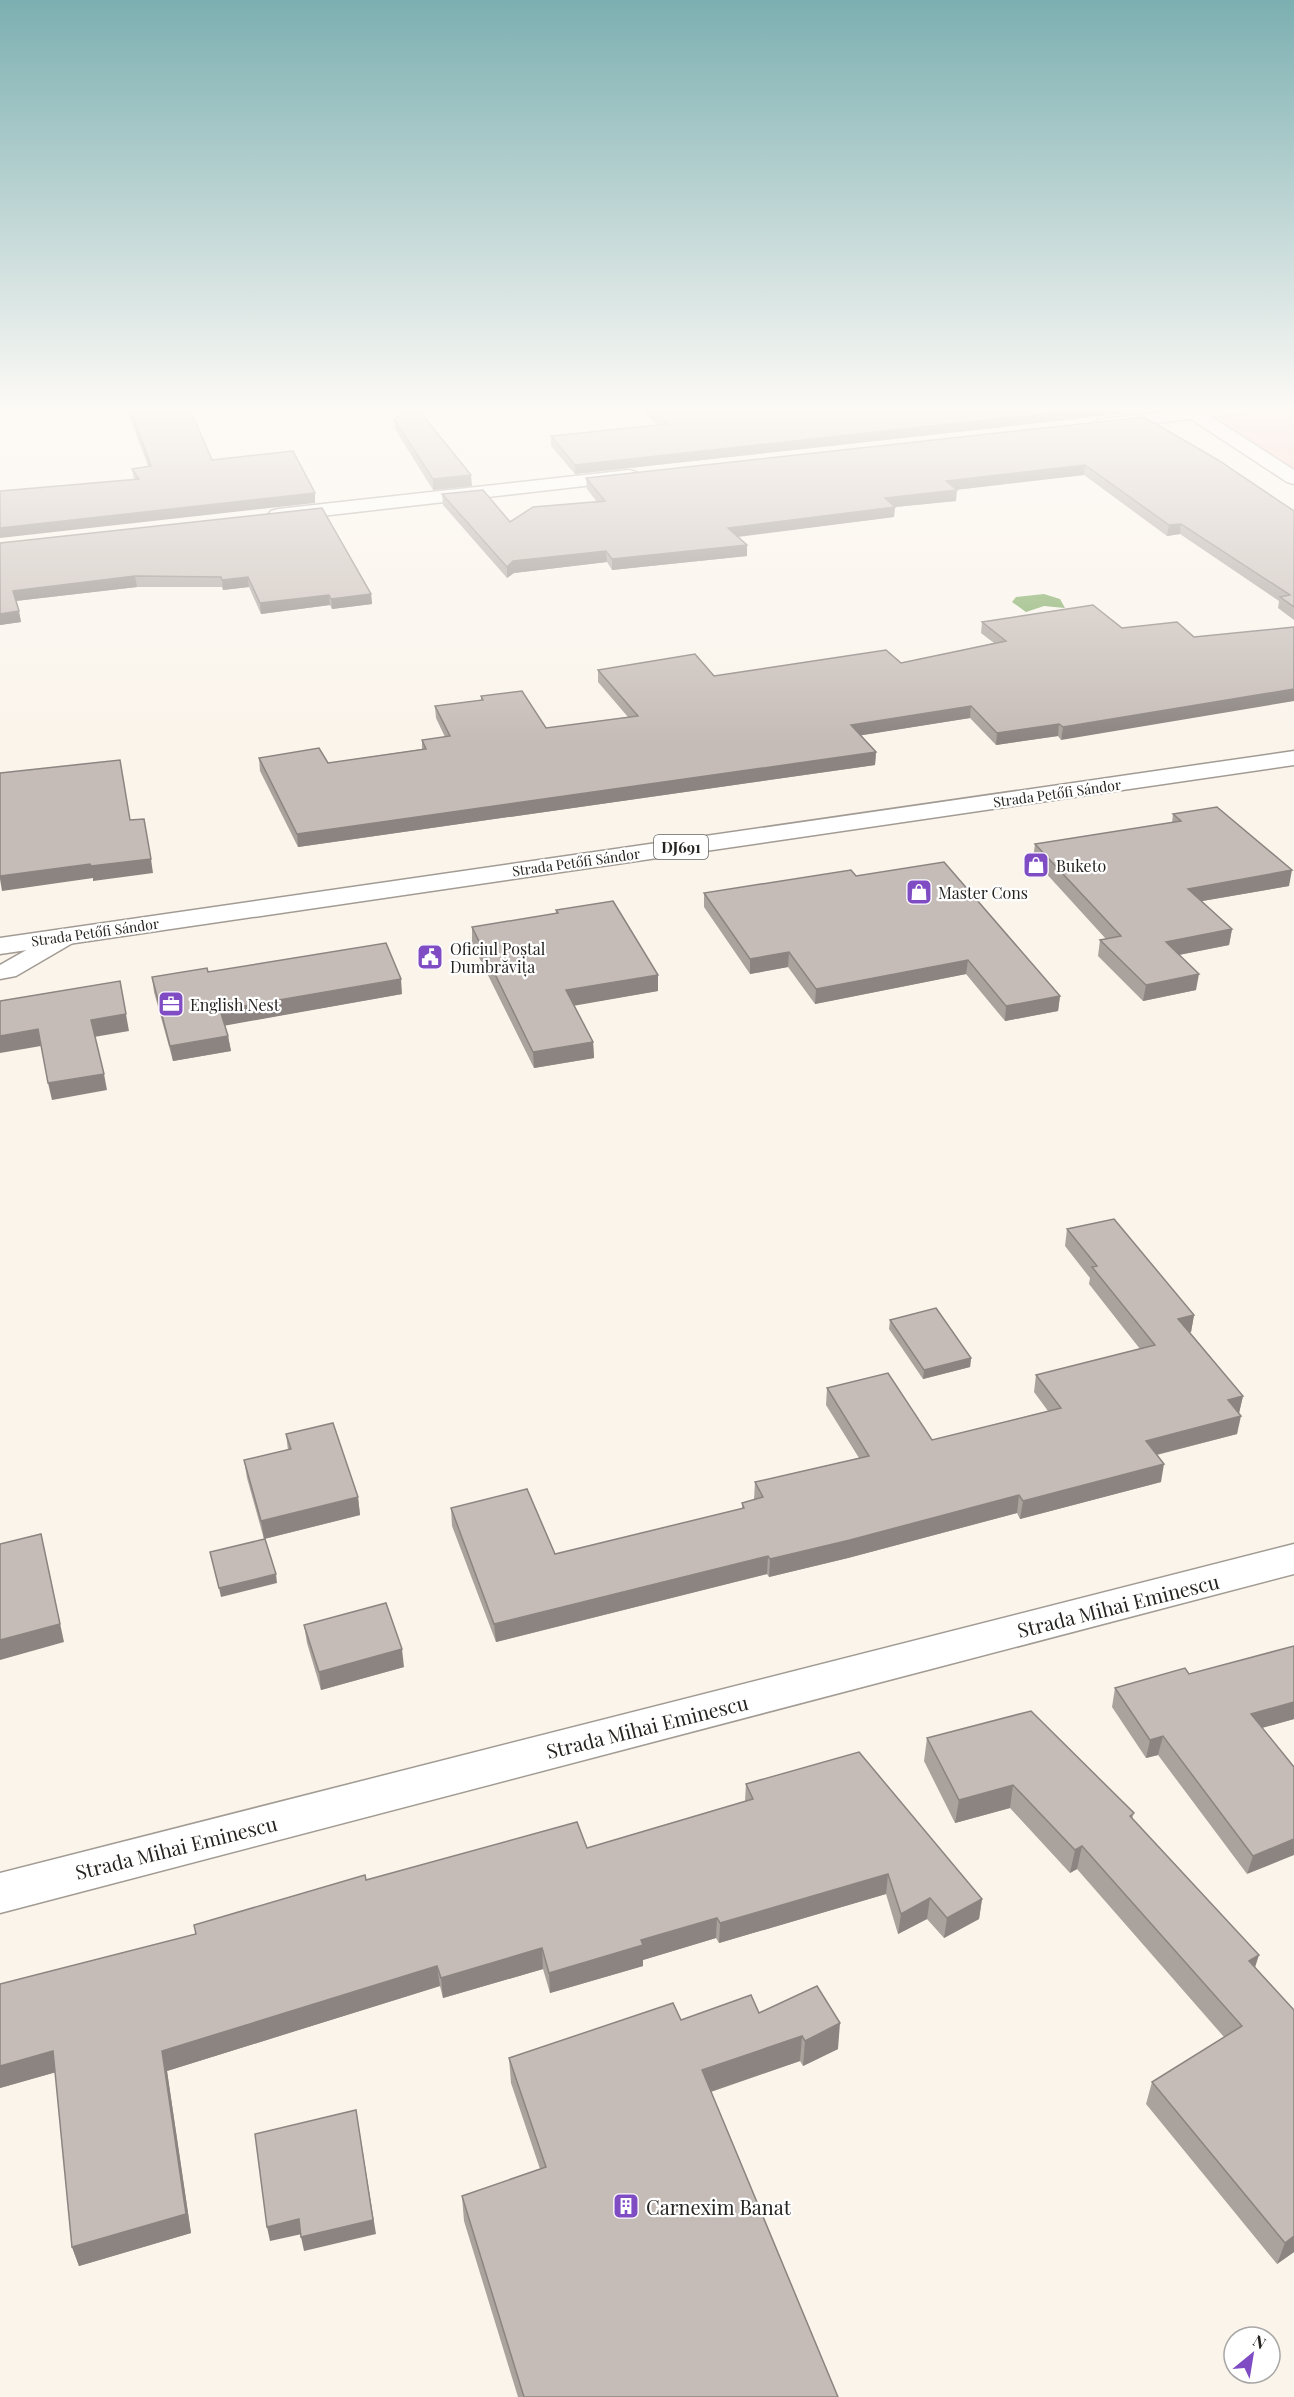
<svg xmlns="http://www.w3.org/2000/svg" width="1294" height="2397" font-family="'Playfair Display',serif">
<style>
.green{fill:#f8c5c1}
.water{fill:#7ba75e}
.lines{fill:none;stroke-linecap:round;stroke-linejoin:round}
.service-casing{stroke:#a19b93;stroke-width:3}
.minor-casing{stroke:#a19b93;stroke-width:3}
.tertiary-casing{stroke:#a19b93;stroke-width:3}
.primary-casing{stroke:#a19b93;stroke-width:3}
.service{fill:#fff;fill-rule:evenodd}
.minor{fill:#fff;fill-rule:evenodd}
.tertiary{fill:#fff;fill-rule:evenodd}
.primary{fill:#fff;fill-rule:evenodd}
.wall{fill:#aaa29d}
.shaded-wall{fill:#8b8480}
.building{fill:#c6bcb7;stroke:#8b8480;stroke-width:1.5}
.labels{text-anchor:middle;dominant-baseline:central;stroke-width:4.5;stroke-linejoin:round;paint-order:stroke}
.far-street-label{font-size:14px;fill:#262421;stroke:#fff}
.shield{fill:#fff;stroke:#676664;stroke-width:1.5}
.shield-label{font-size:15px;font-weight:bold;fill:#262421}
.poi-label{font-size:16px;fill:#262421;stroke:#fff;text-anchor:start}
.near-street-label{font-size:20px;fill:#262421;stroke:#fff}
.near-poi-label{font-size:20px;fill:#262421;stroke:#fff;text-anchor:start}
</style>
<rect width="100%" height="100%" fill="#faf4eb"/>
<!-- green -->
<path class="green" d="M1254 407H1294V475L1195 414Z"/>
<!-- water -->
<path class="water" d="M1044 594 1060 599 1065 608 1044 606 1026 612 1012 602 1016 597Z"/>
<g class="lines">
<!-- service casing -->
<g class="service-casing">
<path id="service" d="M68 929 76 931 79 936 76 941 16 976 0 979V965L60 931Z"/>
</g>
<!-- minor casing -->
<g class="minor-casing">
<g id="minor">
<path d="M1182 407H1262L1254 412 1212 417 1294 470V484L1287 482 1191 419 1104 429 1098 428 1095 424 1098 420 1104 419 1180 410Z"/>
<path d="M629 470 636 472 638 476 636 480 278 521 271 519 268 515 271 511 278 509Z"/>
</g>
</g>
<!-- tertiary casing -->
<g class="tertiary-casing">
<path id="tertiary" d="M1294 1544V1574L0 1913V1873Z"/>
</g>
<!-- primary casing -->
<g class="primary-casing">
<path id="primary" d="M1294 751V765L0 954V938Z"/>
</g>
<!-- service -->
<use href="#service" class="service"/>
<!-- minor -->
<use href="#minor" class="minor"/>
<!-- tertiary -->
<use href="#tertiary" class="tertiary"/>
<!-- primary -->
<use href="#primary" class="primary"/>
</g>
<!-- wall -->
<g class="wall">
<path d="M126 407H189L212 460 315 493V503L134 480 132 469 148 466Z"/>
<path d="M643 407H1122L1121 414 575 474 551 446V436L658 425 643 413Z"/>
<path d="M1144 417 1294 511V620L1278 608 1279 601 1180 534 1167 536 1084 475 956 490V501L895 507 894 517 738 537 747 545V556L612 570 607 562 514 573 507 578 443 505 442 494 510 522 597 502 587 489 586 478Z"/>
<path d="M394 419 472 486 433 490 395 429Z"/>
<path d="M0 543 371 594 372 604 332 609 330 605 261 614 249 587 223 590 222 587H137L16 601 21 622 0 625Z"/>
<path d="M1093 605 1061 740 1058 736 996 745 970 718 861 735 876 752 875 765 298 847 260 771 259 758 328 763 422 749V740L445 737 436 718 435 706 481 700V696L546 728 628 717 598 682V670L714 676 901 663 994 643 981 633 982 622Z"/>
<path d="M1173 814 1289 886 1202 901 1232 929 1229 945 1179 955 1196 990 1143 1001 1098 956 1100 940 1106 939 1033 859 1035 844 1172 823Z"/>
<path d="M856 876 1060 996 1058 1011 1005 1021 966 974 815 1004 788 967 750 974 704 907V893Z"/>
<path d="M556 910 658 991 574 1005 593 1042 594 1058 534 1068 472 943V927L556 914Z"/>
<path d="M208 972 402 994 225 1025 228 1036 231 1051 173 1061 154 992 152 977Z"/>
<path d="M1067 1229 1194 1315 1191 1332H1190L1243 1396 1239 1413 1237 1434 1157 1455 1161 1482 1020 1519 1017 1513 848 1558 769 1577 767 1574 496 1642 452 1526 451 1508 555 1554 742 1509V1503L754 1500 755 1482 859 1458 826 1405 827 1388 932 1440 1048 1411 1034 1392 1036 1375 1140 1349 1089 1284 1090 1278 1065 1246Z"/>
<path d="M890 1320 971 1358 970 1367 923 1379 889 1329Z"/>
<path d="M286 1434 358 1497 360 1515 264 1539 247 1478 244 1460 288 1450Z"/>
<path d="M304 1625 404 1667 321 1690 307 1643Z"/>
<path d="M1294 1646V1719L1262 1728 1294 1767 1247 1874 1158 1755 1146 1758 1112 1707 1115 1688 1189 1674Z"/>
<path d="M927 1738 1134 1813 1132 1819 1255 1967 1294 2252 1277 2264 1146 2104 1152 2082 1224 2037 1077 1869 1070 1873 1010 1808 955 1823 924 1761Z"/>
<path d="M746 1784 982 1899 979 1919 944 1938 927 1919 898 1934 886 1894 719 1943 716 1938 643 1960V1966L550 1993 543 1969 443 1998 440 1986 167 2071 191 2233 79 2266 72 2247 56 2072 0 2088V1984L196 1934 366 1880 587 1848 745 1801Z"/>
<path d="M759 2013 838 2049 803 2066 800 2061 711 2092 838 2397H518L464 2221 462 2196 540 2169 511 2083 509 2058 681 2020Z"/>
</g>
<!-- shaded-wall -->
<g class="shaded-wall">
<path d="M1102 407H1122L1121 414 575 474V465Z"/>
<path d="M1085 465 1084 475 945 491 946 481Z"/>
<path d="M471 475 472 486 433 490V479Z"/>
<path d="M957 490 956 501 895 507 894 517 727 538 728 528 885 498Z"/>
<path d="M315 493V503L0 538V528Z"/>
<path d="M1181 524 1180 534 1167 536 1169 525Z"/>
<path d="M747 545V556L612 570V559Z"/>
<path d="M606 551 607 562 514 573 507 578V567L513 561Z"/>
<path d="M135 576 137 587 15 601 13 591Z"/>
<path d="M248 577 249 587 223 590 222 580Z"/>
<path d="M371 594 372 604 332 609 331 599Z"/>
<path d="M329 595 330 605 261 614 260 603Z"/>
<path d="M19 611 21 622 0 625V614Z"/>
<path d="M1294 689V701L1061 740 1063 727Z"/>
<path d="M971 706 970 718 851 737V725Z"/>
<path d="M1059 724 1058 736 996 745 997 733Z"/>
<path d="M876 752 875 765 298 847 297 834Z"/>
<path d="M151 859 153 873 93 881V878L2 891 0 879V876L90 864Z"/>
<path d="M1292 870 1289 886 1185 904 1188 889Z"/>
<path d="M1232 929 1229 945 1163 958 1166 942Z"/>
<path d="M789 952 788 967 750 974V959Z"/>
<path d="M968 960 966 974 815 1004 816 989Z"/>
<path d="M1199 974 1196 990 1143 1001 1146 985Z"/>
<path d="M658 975V991L567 1007 566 990Z"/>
<path d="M401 979 402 994 223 1026 220 1010Z"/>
<path d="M120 981 129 1031 94 1037 91 1020Z"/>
<path d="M1060 996 1058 1011 1005 1021 1006 1006Z"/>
<path d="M38 1029 41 1046 0 1053V1036Z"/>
<path d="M228 1036 231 1051 173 1061 170 1046Z"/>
<path d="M593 1042 594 1058 534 1068 533 1052Z"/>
<path d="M104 1074 107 1090 52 1100 48 1083Z"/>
<path d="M1194 1315 1191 1332 1175 1336 1178 1319Z"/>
<path d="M971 1358 970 1367 923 1379 924 1370Z"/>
<path d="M1243 1396 1239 1413 1228 1400Z"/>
<path d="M1241 1416 1237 1434 1143 1458 1146 1441Z"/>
<path d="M1164 1464 1161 1482 1020 1519 1023 1501Z"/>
<path d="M1019 1495 1017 1513 848 1558 769 1577 770 1559Z"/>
<path d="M358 1497 360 1515 264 1539 261 1521Z"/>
<path d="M41 1534 64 1642 0 1660V1640Z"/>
<path d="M768 1556 767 1574 496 1642 494 1624Z"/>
<path d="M276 1574 277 1583 221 1597 219 1588Z"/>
<path d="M402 1649 404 1667 321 1690 319 1672Z"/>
<path d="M1294 1702V1719L1247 1732 1251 1714Z"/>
<path d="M1163 1736 1158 1755 1146 1758 1150 1740Z"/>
<path d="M1013 1785 1010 1808 955 1823 959 1800Z"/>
<path d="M1294 1839V1855L1247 1874 1253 1856Z"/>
<path d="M1082 1846 1077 1869 1070 1873 1075 1850Z"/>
<path d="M888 1874 886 1894 719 1943 720 1923Z"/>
<path d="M930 1898 927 1919 898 1934 901 1914Z"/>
<path d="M982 1899 979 1919 944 1938 947 1918Z"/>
<path d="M717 1918 716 1938 643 1960V1966L550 1993 549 1973 641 1940Z"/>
<path d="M542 1948 543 1969 443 1998 441 1978Z"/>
<path d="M1259 1955 1252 1977 1249 1961Z"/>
<path d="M437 1966 440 1986 167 2071 191 2233 79 2266 72 2247 162 2051Z"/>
<path d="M840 2023 838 2049 803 2066 805 2041Z"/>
<path d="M802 2036 800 2061 701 2095 702 2070Z"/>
<path d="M53 2051 60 2071 0 2088V2066Z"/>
<path d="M356 2110 376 2234 304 2251 301 2237Z"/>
<path d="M299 2219 302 2234 270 2241 267 2227Z"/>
<path d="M1294 2236V2252L1277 2264 1285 2243Z"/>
</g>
<!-- building -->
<g class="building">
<path d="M129 407H189L212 460 293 451 315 493 0 528V491L139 479 132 469 151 466Z"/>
<path d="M410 407H416L471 475 433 479 394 419Z"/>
<path d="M647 407H1102L575 465 551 436 668 424Z"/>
<path d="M1144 417 1218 460 1294 511V607L1280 597 1290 595 1181 524 1169 525 1085 465 946 481 957 490 885 498 895 507 728 528 747 545 612 559 606 551 513 561 507 567 442 494 483 490 510 522 533 507 605 501 586 478Z"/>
<path d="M322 508 371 594 331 599 329 595 260 603 248 577 222 580 221 577 135 576 13 591 19 611 0 614V543Z"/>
<path d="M1093 605 1122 628 1177 622 1194 637 1294 627V689L1063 727 1059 724 997 733 971 706 851 725 876 752 297 834 259 758 319 748 328 763 426 749 422 740 450 736 435 706 483 700 481 696 522 691 546 728 638 716 598 670 695 654 714 676 886 650 901 663 1006 641 982 622Z"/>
<path d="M120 760 130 820 144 819 151 859 91 866 90 864 0 876V773Z"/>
<path d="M1217 807 1292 870 1188 889 1232 929 1166 942 1199 974 1146 985 1100 940 1121 936 1035 844 1181 821 1173 814Z"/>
<path d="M944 862 1060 996 1006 1006 968 960 816 989 789 952 750 959 704 893 851 870 856 876Z"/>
<path d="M613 901 658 975 566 990 593 1042 533 1052 472 927 558 913 556 910Z"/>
<path d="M386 943 401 979 220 1010 228 1036 170 1046 152 977 207 968 208 972Z"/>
<path d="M120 981 126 1014 91 1020 104 1074 48 1083 38 1029 0 1036V1001Z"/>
<path d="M1114 1219 1194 1315 1178 1319 1243 1396 1228 1400 1241 1416 1146 1441 1164 1464 1023 1501 1019 1495 850 1540 770 1559 768 1556 494 1624 451 1508 527 1489 555 1554 744 1508 742 1503 763 1497 755 1482 869 1456 827 1388 888 1373 932 1440 1061 1408 1036 1375 1155 1345 1092 1267 1097 1266 1067 1229Z"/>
<path d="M936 1308 971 1358 924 1370 890 1320Z"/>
<path d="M333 1423 358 1497 261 1521 244 1460 291 1449 286 1434Z"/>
<path d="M41 1534 60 1624 0 1640V1544Z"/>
<path d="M265 1539 276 1574 219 1588 210 1552Z"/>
<path d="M386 1603 402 1649 319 1672 304 1625Z"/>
<path d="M1294 1646V1702L1251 1714 1294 1767V1839L1253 1856 1163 1736 1150 1740 1115 1688 1185 1668 1189 1674Z"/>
<path d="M1031 1711 1134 1813 1130 1816 1259 1955 1249 1961 1294 2010V2236L1285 2243 1152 2082 1242 2026 1082 1846 1075 1850 1013 1785 959 1800 927 1738Z"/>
<path d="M859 1752 982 1899 947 1918 930 1898 901 1914 888 1874 720 1923 717 1918 641 1940 643 1945 549 1973 542 1948 441 1978 437 1966 162 2051 186 2214 72 2247 53 2051 0 2066V1984L196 1934 194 1925 365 1875 366 1880 577 1822 587 1848 753 1799 746 1784Z"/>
<path d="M817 1986 840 2023 805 2041 802 2036 702 2070 838 2397H524L462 2196 546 2167 509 2058 673 2003 681 2020 751 1995 759 2013Z"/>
<path d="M356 2110 373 2220 301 2237 299 2219 267 2227 255 2134Z"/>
</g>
<!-- sky -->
<linearGradient id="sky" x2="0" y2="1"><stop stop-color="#7cafb1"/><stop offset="0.55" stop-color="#fdfaf6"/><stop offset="1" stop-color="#fdfaf6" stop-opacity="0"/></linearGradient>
<rect width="1294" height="743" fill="url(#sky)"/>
<!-- icons -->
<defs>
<g id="shop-square" transform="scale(1.35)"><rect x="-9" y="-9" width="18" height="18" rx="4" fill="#7f4cc4" stroke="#fff"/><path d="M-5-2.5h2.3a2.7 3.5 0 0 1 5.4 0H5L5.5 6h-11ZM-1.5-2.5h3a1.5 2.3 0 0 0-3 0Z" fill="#fff"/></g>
<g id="civic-square" transform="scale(1.35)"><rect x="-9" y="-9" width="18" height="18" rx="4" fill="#7f4cc4" stroke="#fff"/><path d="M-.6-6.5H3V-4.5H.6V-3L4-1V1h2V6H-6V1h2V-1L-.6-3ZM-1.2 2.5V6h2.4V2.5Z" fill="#fff"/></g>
<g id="office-square" transform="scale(1.35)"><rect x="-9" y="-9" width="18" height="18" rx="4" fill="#7f4cc4" stroke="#fff"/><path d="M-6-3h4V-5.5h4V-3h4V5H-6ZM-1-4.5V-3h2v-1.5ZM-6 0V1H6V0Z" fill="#fff"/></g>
<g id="building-square" transform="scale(1.35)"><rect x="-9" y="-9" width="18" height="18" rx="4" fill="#7f4cc4" stroke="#fff"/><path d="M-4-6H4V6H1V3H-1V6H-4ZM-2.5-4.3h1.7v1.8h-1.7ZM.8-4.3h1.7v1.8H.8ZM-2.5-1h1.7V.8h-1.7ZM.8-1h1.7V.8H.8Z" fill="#fff"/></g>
</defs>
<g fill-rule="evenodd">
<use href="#shop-square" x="1036" y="865"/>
<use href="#shop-square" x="919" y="892"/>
<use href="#civic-square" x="430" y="957"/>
<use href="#office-square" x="171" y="1004"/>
<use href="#building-square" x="626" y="2206"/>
</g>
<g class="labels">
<!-- far-street labels -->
<g class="far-street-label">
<text transform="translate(1057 793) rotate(-8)">Strada Petőfi Sándor</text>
<text transform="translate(576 862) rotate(-8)">Strada Petőfi Sándor</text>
<text transform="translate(95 932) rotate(-8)">Strada Petőfi Sándor</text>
</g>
<!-- shield labels -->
<rect class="shield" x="654" y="835" width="54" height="24" rx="4.5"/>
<g class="shield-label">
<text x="681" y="847">DJ691</text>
</g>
<!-- poi labels -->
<g class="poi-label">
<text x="1056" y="865">Buketo</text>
<text x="938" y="892">Master Cons</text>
<text x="450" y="948">Oficiul Poștal<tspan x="450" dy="18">Dumbrăvița</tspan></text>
<text x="190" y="1004">English Nest</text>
</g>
<!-- near-street labels -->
<g class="near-street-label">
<text transform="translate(1118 1605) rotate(-14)">Strada Mihai Eminescu</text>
<text transform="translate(647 1726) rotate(-14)">Strada Mihai Eminescu</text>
<text transform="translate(176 1847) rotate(-14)">Strada Mihai Eminescu</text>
</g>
<!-- near-poi labels -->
<g class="near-poi-label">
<text x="646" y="2206">Carnexim Banat</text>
</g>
</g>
<!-- north arrow -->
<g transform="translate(1252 2355) rotate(30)"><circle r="28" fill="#ffffff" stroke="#a8a7a6" stroke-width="1.5"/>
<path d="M0-4.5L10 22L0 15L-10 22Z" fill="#7f4cc4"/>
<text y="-9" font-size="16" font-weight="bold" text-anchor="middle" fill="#262421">N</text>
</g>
</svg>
